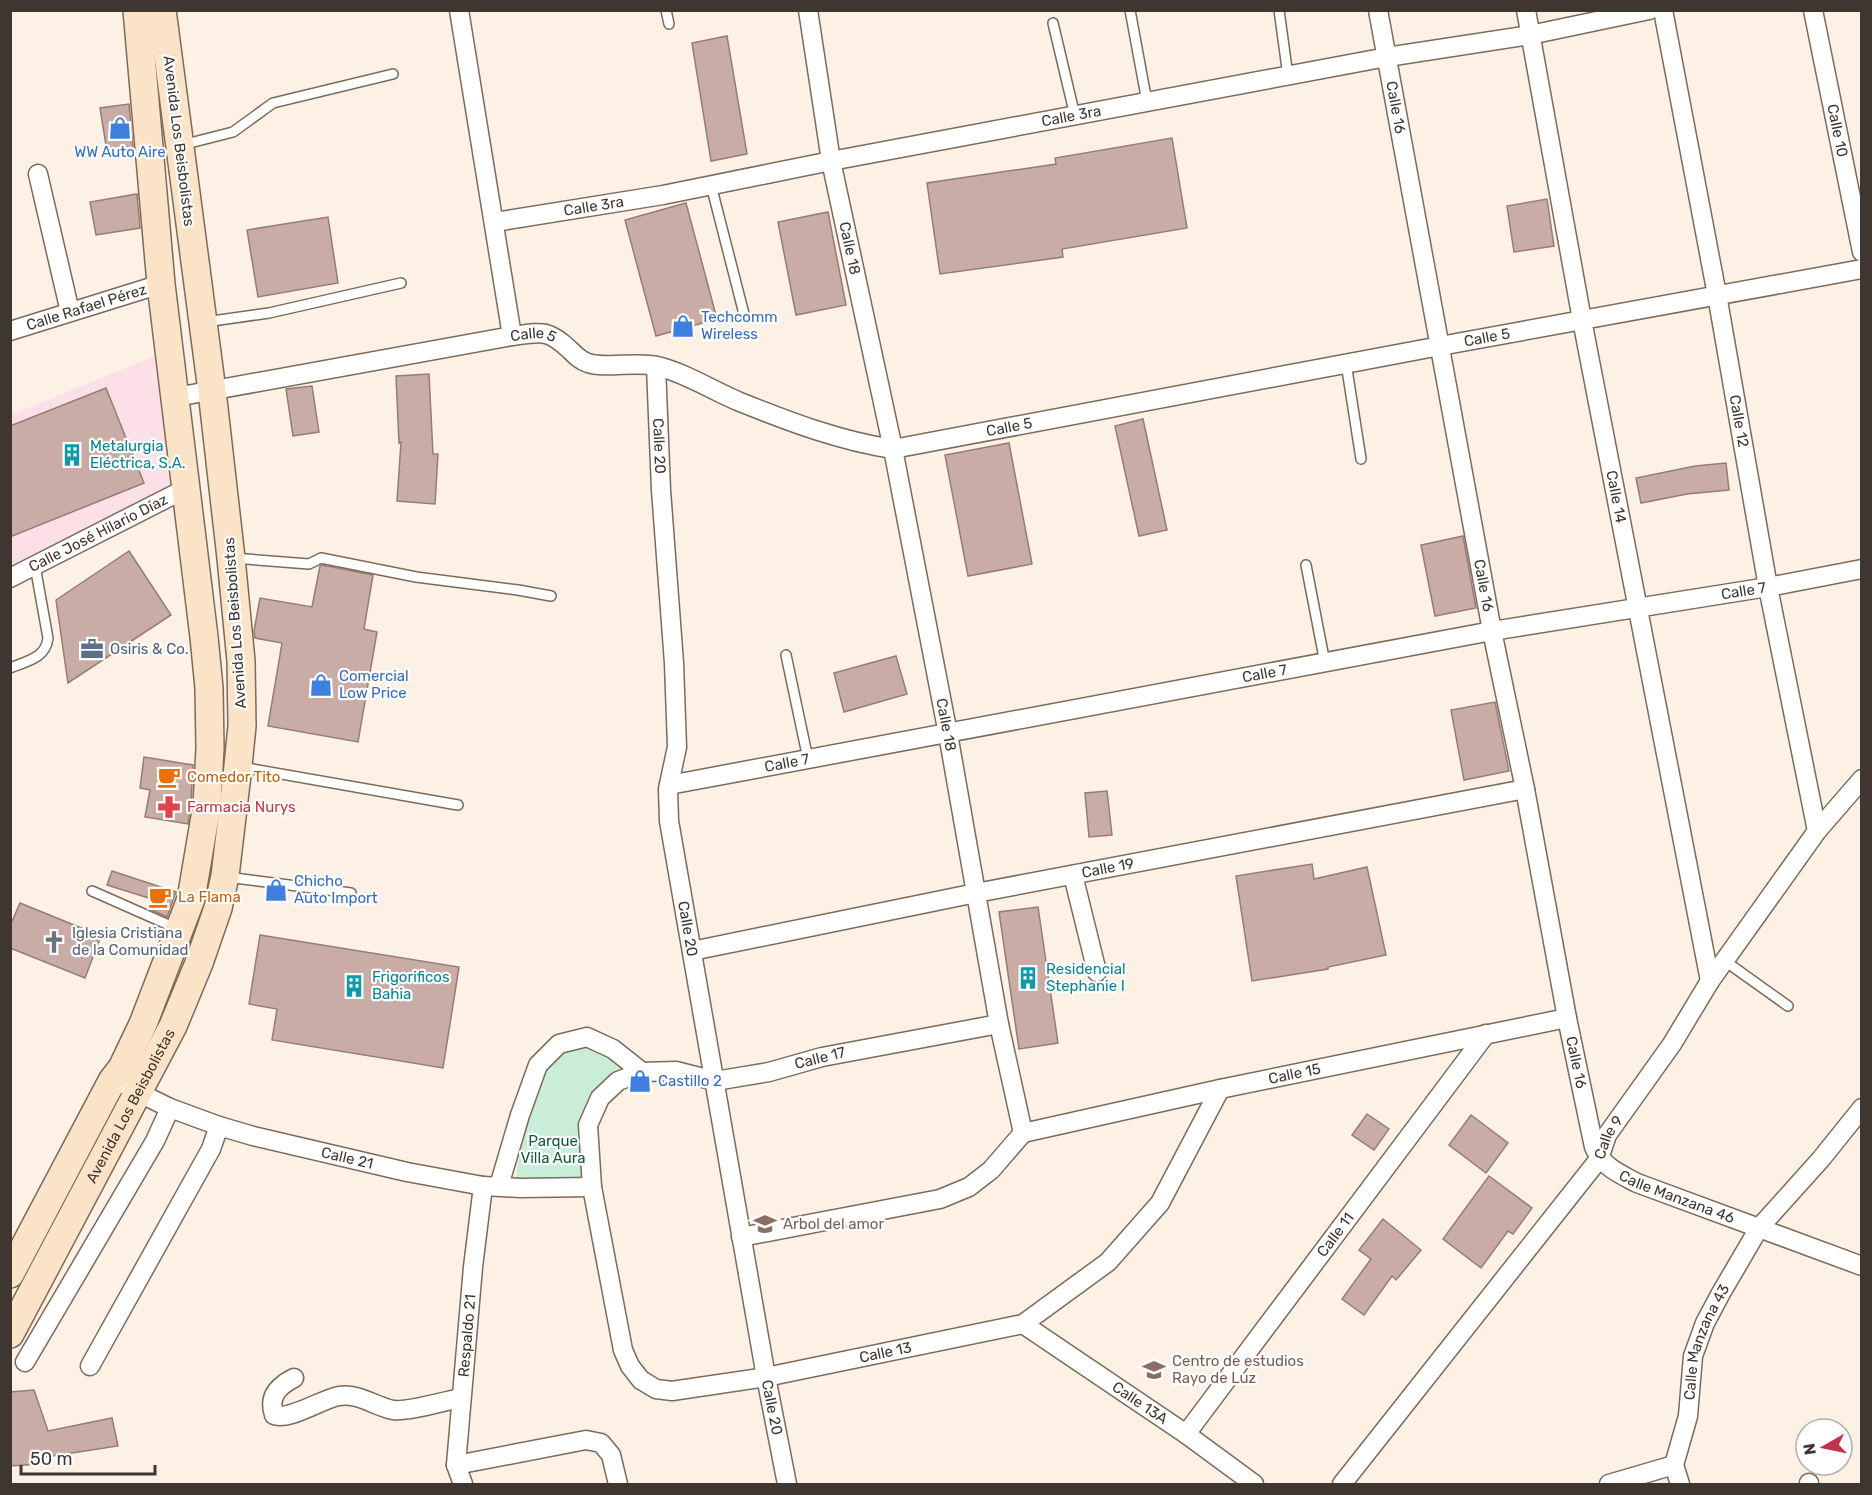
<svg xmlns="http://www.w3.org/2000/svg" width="1872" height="1495" font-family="Rubik,sans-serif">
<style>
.industrial{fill:#fbe1e7}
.green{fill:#c9edd7}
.building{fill:#c8aca5;stroke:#967c75;stroke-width:1.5}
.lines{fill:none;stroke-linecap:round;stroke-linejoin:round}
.lane-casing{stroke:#7c6a5a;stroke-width:12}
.street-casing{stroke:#7c6a5a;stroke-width:21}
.secondary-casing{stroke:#7c6a5a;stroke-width:30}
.lane{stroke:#fff;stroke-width:9}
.street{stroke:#fff;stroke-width:18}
.secondary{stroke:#fae3c6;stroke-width:27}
.labels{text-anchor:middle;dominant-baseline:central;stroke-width:4.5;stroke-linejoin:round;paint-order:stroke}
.street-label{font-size:15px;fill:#3f372f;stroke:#fff}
.shop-label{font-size:15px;fill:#366cbe;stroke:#fff;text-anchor:start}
.culture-label{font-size:15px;fill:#0d838f;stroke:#fff;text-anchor:start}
.service-label{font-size:15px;fill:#4e5e75;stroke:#fff;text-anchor:start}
.food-label{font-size:15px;fill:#c56008;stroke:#fff;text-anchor:start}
.health-label{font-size:15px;fill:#be3a42;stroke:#fff;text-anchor:start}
.worship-label{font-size:15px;fill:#5b616d;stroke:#fff;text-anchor:start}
.park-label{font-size:15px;fill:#135a3a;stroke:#fff}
.education-label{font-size:15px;fill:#785e54;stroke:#fff;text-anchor:start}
</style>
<rect width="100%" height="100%" fill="#fdf0e5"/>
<!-- industrial -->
<path class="industrial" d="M169 350 185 489 11 578V415Z"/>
<!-- green -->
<path class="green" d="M585 1044 606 1053 627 1069 596 1090 579 1122 591 1179 515 1183C521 1151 531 1066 562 1050 569 1047 578 1046 585 1044Z"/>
<!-- building -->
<g class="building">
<path d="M727 36 747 154 711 161 692 43Z"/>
<path d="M129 104 133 148 107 152 100 108Z"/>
<path d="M1172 138 1187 228 1062 249 1063 257 940 274 927 183 1056 164 1055 158Z"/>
<path d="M137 194 140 228 96 235 90 202Z"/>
<path d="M1547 199 1554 246 1514 252 1507 206Z"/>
<path d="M686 203 717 319 656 336 625 220Z"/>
<path d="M828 212 846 305 796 315 778 222Z"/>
<path d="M328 217 338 283 258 297 247 230Z"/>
<path d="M429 374 433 454H438L435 504 397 501 401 442 399 443 396 376Z"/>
<path d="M312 386 319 432 293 436 286 389Z"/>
<path d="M106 388 144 483 10 537V426Z"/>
<path d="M1143 419 1167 530 1139 536 1115 426Z"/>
<path d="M1009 443 1032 564 968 576 945 455Z"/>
<path d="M1726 463 1729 490 1687 494 1641 503 1636 478 1695 466Z"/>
<path d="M1463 536 1476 608 1435 616 1421 545Z"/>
<path d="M129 551 171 615 68 683 56 600Z"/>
<path d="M322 565 373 575 364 629 377 632 358 742 268 726 282 643 255 638 254 631 260 598 312 607 320 566Z"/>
<path d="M896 656 907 694 844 712 834 673Z"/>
<path d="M1495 702 1509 771 1464 780 1451 710Z"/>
<path d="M144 757 193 765 191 803 188 824 145 817 150 790 140 788Z"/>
<path d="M1107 791 1112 835 1089 837 1085 793Z"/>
<path d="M1312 864 1314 879 1367 867 1386 955 1328 967V969L1252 981 1236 876Z"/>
<path d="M112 871 176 892 167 917 152 910 155 900 107 885Z"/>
<path d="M20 903 101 936 85 978 10 948V926Z"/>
<path d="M1038 907 1058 1043 1019 1049 999 912Z"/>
<path d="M260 935 459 967 443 1068 272 1040 277 1009 249 1004Z"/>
<path d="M1367 1114 1389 1129 1374 1150 1352 1135Z"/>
<path d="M1471 1115 1508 1143 1486 1173 1449 1145Z"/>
<path d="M1489 1176 1532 1208 1513 1234 1508 1231 1481 1268 1443 1239Z"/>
<path d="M1383 1219 1421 1250 1396 1280 1392 1276 1364 1315 1342 1299 1371 1259 1359 1250Z"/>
<path d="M34 1390 48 1431 112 1418 118 1446 46 1457 40 1464 10 1466V1392Z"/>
</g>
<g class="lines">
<!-- lane casing -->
<g class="lane-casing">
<g id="lane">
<path d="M666 10 669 24"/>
<path d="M1130 10 1147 102"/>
<path d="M1279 10 1288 76"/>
<path d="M1053 23 1075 116"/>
<path d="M182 145 233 132 273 103 393 74"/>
<path d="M711 185 744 314"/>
<path d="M205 322 269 313 401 283"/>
<path d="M1346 363 1361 459"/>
<path d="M233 558 309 564 321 558 416 577 518 590 551 596"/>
<path d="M1306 565 1325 663"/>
<path d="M786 655 808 759"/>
<path d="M10 668C27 661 46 658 48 638L35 566"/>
<path d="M241 767 458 805"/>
<path d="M227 877 351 893"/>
<path d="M92 891 178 929"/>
<path d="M1725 961 1788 1006"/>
</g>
</g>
<!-- street casing -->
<g class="street-casing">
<g id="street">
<path d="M459 10 512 336"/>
<path id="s1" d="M808 10 831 161 893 449 948 734 999 1024 1023 1133"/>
<path id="s2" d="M1378 10 1492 631 1525 789 1567 1018 1594 1147C1603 1167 1618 1173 1637 1183L1862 1266"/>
<path id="s3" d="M1526 10 1582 320 1710 981"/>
<path id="s4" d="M1663 10 1717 295 1768 587 1817 831"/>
<path id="s5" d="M1813 10 1862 252"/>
<path d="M38 174 70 312"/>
<path id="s6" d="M495 222 663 195 831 161 1387 57 1530 35 1649 10"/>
<path id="s7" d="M10 331 161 284"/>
<path id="s8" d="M656 366 661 490 674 663 677 747 668 789 669 821 766 1377 787 1484"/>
<path id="s9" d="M176 397 512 336C542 332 548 329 570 350 576 356 581 361 588 363 606 369 636 361 657 366 686 373 713 391 740 402 790 422 840 441 893 449L1440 346 1862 269"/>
<path id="s10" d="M10 578 185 489"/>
<path id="s11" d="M669 785 1492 631 1768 587 1862 569"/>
<path d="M1073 875 1097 972"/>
<path id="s12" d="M692 951 976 893 1525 789"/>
<path id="s13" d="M999 1024 822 1057 769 1072 715 1081 676 1071 642 1072 618 1081 600 1098 588 1125 592 1187 623 1350 630 1366 641 1380 656 1389 672 1391 766 1377 1023 1324 1108 1262 1160 1203 1220 1089"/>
<path id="s14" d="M129 1088 170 1108 219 1126 253 1136 407 1172 483 1186 520 1188 592 1187"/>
<path id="s15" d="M1023 1133 1220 1089 1567 1018"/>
<path d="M499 1186 520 1115 538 1065 559 1044 587 1037 613 1049 642 1072"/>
<path d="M741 1237 940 1199 969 1187 991 1170 1023 1133"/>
<path id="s16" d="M1023 1324 1186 1434 1254 1484"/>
<path d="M25 1362 155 1141 170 1108"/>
<path d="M90 1366 211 1149 219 1126"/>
<path d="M294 1378C278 1386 268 1397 274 1415 289 1421 322 1399 339 1396 359 1393 374 1406 393 1410 409 1412 444 1401 461 1398"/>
<path id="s17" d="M1186 1434 1486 1034"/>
<path d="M456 1465 586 1440 601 1443 611 1455 618 1484"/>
<path id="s18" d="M1674 1465 1688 1416 1693 1356 1705 1323 1721 1293 1759 1228 1821 1159 1862 1108"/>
<path d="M1674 1465 1680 1484"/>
<path id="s19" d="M463 1484 456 1465 473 1267 483 1186"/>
<path id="s20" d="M1342 1484 1599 1159 1607 1135 1672 1044 1710 981 1817 831 1862 779"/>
<path d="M1609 1484 1674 1465"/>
<path d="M1809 1484V1483"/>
</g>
</g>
<!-- secondary casing -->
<g class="secondary-casing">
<g id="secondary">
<path d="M10 1274 112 1081 122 1068 143 1024 191 899 207 805 210 748 209 688 204 637 161 284 137 10"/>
<path id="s21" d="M10 1334 173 1026 199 963 218 908 225 876 238 766 242 726 241 661 231 558 212 391 162 10"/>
</g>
</g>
<!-- lane -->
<use href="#lane" class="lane"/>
<!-- street -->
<use href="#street" class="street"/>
<!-- secondary -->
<use href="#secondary" class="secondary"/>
</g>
<!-- icons -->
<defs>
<g id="shop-bare" transform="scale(1.8)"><path d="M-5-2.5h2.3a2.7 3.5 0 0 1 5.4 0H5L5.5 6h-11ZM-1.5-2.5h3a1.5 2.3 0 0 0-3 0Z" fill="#3f7fe0" stroke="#fff" stroke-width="2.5" paint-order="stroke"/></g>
<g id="building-bare" transform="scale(1.8)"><path d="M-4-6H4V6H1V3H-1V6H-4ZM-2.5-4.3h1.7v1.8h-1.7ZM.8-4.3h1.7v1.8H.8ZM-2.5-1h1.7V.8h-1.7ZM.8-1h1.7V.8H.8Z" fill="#0f9aa8" stroke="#fff" stroke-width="2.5" paint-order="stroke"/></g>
<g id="office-bare" transform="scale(1.8)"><path d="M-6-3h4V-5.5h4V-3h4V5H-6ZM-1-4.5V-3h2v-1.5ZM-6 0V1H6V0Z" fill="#5c6f8a" stroke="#fff" stroke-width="2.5" paint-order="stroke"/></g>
<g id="cafe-bare" transform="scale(1.8)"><path d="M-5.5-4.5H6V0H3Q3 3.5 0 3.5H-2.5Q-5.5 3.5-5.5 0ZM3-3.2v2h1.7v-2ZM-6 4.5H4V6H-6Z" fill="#e8710a" stroke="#fff" stroke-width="2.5" paint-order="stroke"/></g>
<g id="pharmacy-bare" transform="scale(1.8)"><path d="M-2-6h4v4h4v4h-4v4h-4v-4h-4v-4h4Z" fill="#e0444e" stroke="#fff" stroke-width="2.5" paint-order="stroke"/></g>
<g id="church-bare" transform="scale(1.8)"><path d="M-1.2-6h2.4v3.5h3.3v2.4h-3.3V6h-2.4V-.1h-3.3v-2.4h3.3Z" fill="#6b7280" stroke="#fff" stroke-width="2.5" paint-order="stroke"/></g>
<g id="school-bare" transform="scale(1.8)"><path d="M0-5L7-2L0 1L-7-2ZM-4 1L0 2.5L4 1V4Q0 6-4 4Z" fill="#8d6e63" stroke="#fff" stroke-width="2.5" paint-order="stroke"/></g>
<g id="university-bare" transform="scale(1.8)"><path d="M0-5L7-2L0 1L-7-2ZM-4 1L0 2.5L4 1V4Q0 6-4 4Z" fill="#8d6e63" stroke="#fff" stroke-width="2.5" paint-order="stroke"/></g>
</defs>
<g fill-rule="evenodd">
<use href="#shop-bare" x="120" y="128"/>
<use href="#shop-bare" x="683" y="326"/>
<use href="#building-bare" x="72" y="455"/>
<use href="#office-bare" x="92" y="649"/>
<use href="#shop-bare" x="321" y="685"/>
<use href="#cafe-bare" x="169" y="777"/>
<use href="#pharmacy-bare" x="169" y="807"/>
<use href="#shop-bare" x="276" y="890"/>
<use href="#cafe-bare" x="160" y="897"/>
<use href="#church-bare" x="54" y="942"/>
<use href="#building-bare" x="1028" y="978"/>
<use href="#building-bare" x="354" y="986"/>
<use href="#shop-bare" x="640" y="1081"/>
<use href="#school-bare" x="765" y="1224"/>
<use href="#university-bare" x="1154" y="1370"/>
</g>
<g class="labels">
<!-- street labels -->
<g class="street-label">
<text stroke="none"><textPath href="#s2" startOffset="99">Calle 16</textPath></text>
<text stroke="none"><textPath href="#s6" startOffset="586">Calle 3ra</textPath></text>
<text stroke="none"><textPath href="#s5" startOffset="123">Calle 10</textPath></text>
<text transform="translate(179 141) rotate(83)">Avenida Los Beisbolistas</text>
<text stroke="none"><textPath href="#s6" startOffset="100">Calle 3ra</textPath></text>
<text stroke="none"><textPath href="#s1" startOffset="242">Calle 18</textPath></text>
<text stroke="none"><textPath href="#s7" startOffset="80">Calle Rafael Pérez</textPath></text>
<text stroke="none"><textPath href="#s9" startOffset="1352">Calle 5</textPath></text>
<text stroke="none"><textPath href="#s9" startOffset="363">Calle 5</textPath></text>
<text stroke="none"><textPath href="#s4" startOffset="418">Calle 12</textPath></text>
<text stroke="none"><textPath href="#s9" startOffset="866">Calle 5</textPath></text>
<text stroke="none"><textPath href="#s8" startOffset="80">Calle 20</textPath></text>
<text stroke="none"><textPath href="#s3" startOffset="495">Calle 14</textPath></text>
<text stroke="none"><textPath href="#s10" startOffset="99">Calle José Hilario Díaz</textPath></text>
<text stroke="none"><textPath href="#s2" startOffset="585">Calle 16</textPath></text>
<text stroke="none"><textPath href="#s11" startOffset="1092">Calle 7</textPath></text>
<text transform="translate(235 623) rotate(-94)">Avenida Los Beisbolistas</text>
<text stroke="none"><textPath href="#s11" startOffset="606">Calle 7</textPath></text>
<text stroke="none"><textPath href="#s1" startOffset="728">Calle 18</textPath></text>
<text stroke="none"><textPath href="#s11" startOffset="120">Calle 7</textPath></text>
<text stroke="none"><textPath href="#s12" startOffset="424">Calle 19</textPath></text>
<text stroke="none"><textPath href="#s8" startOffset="566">Calle 20</textPath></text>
<text transform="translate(820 1058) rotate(-14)">Calle 17</text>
<text stroke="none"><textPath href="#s2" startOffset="1071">Calle 16</textPath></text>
<text stroke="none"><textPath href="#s15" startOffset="278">Calle 15</textPath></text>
<text stroke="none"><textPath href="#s21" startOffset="258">Avenida Los Beisbolistas</textPath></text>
<text stroke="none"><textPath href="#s20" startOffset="438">Calle 9</textPath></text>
<text stroke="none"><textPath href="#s14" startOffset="230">Calle 21</textPath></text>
<text stroke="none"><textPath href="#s2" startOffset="1257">Calle Manzana 46</textPath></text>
<text stroke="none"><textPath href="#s17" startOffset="249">Calle 11</textPath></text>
<text stroke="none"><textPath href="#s19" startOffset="150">Respaldo 21</textPath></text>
<text stroke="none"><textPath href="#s18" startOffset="128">Calle Manzana 43</textPath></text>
<text stroke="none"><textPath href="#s13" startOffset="958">Calle 13</textPath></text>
<text stroke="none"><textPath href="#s16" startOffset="141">Calle 13A</textPath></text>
<text stroke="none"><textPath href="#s8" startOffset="1052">Calle 20</textPath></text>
</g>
<!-- shop labels -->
<g class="shop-label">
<text x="120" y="152" text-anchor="middle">WW Auto Aire</text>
<text x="701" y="317">Techcomm<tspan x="701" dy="17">Wireless</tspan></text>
<text x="339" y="676">Comercial<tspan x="339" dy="17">Low Price</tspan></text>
<text x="294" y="881">Chicho<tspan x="294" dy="17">Auto Import</tspan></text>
<text x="658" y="1081">Castillo 2</text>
</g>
<!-- culture labels -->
<g class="culture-label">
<text x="90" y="446">Metalurgia<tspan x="90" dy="17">Eléctrica, S.A.</tspan></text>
<text x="1046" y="969">Residencial<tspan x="1046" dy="17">Stephanie I</tspan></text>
<text x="372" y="977">Frigorificos<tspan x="372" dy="17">Bahia</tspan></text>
</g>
<!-- service labels -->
<g class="service-label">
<text x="110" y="649">Osiris &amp; Co.</text>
</g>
<!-- food labels -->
<g class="food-label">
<text x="187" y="777">Comedor Tito</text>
<text x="178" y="897">La Flama</text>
</g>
<!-- health labels -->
<g class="health-label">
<text x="187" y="807">Farmacia Nurys</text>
</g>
<!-- worship labels -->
<g class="worship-label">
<text x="72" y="933">Iglesia Cristiana<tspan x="72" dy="17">de la Comunidad</tspan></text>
</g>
<!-- park labels -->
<g class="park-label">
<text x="553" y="1141">Parque<tspan x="553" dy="17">Villa Aura</tspan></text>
</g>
<!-- education labels -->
<g class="education-label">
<text x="783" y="1224">Arbol del amor</text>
<text x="1172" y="1361">Centro de estudios<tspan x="1172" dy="17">Rayo de Luz</tspan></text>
</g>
</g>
<!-- border -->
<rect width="1872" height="1495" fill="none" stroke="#3f372f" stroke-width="24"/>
<!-- north arrow -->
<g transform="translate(1824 1447) rotate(261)"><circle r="28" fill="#ffffff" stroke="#b2afac" stroke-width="1.5"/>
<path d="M0-4.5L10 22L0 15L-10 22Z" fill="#c13150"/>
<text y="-9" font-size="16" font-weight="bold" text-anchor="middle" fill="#3f372f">N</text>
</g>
<!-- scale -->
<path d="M21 1465v9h134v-9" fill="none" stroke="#3f372f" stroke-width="3"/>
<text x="30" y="1465" font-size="18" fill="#3f372f" stroke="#ffffff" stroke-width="4.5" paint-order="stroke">50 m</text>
</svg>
